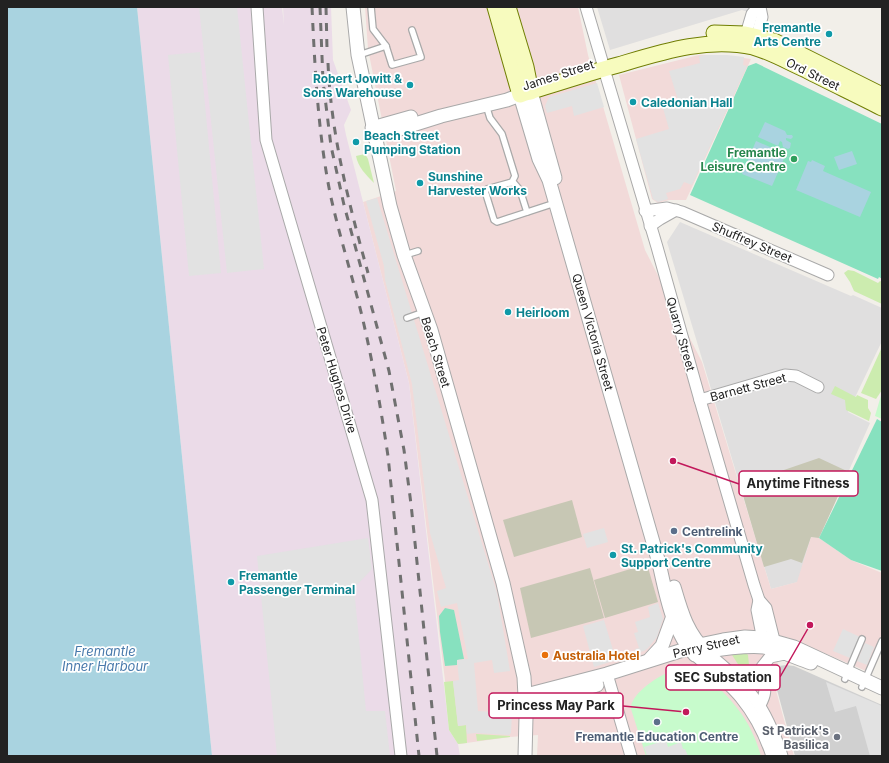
<svg xmlns="http://www.w3.org/2000/svg" width="889" height="763" font-family="Inter,sans-serif">
<style>
.residential{fill:#e0dfdf}
.commercial{fill:#f2dad9}
.industrial{fill:#ebdbe8}
.religious{fill:#d0d0d0}
.construction{fill:#c7c7b4}
.grass{fill:#ccecaf}
.park{fill:#c7fbcc}
.pitch{fill:#87e1bf}
.parking{fill:#e2e2e2}
.water{fill:#a9d3e0}
.lines{fill:none;stroke-linecap:round;stroke-linejoin:round}
.service-casing{stroke:#a9a9a9;stroke-width:8}
.minor-casing{stroke:#a9a9a9;stroke-width:13}
.tertiary-casing{stroke:#a9a9a9;stroke-width:15}
.secondary-casing{stroke:#707e03;stroke-width:17}
.service{stroke:#fff;stroke-width:5.5}
.minor{stroke:#fff;stroke-width:11}
.tertiary{stroke:#fff;stroke-width:13}
.secondary{stroke:#f7fbbe;stroke-width:15}
.rail{stroke:#707070;stroke-width:3;stroke-dasharray:8 8;stroke-linecap:butt}
.culture-dot{fill:#0f9aa8;stroke:#fff;stroke-width:1.5}
.leisure-dot{fill:#2e9e5b;stroke:#fff;stroke-width:1.5}
.service-dot{fill:#5c6f8a;stroke:#fff;stroke-width:1.5}
.food-dot{fill:#e8710a;stroke:#fff;stroke-width:1.5}
.worship-dot{fill:#6b7280;stroke:#fff;stroke-width:1.5}
.labels{text-anchor:middle;dominant-baseline:central;stroke-width:3.5;stroke-linejoin:round;paint-order:stroke}
.culture-label{font-size:12px;font-weight:bold;fill:#0d838f;stroke:#fff;text-anchor:start}
.street-label{font-size:12px;fill:#222;stroke:#fff}
.leisure-label{font-size:12px;font-weight:bold;fill:#27864d;stroke:#fff;text-anchor:end}
.service-label{font-size:12px;font-weight:bold;fill:#4e5e75;stroke:#fff;text-anchor:start}
.food-label{font-size:12px;font-weight:bold;fill:#c56008;stroke:#fff;text-anchor:start}
.worship-label{font-size:12px;font-weight:bold;fill:#5b616d;stroke:#fff;text-anchor:end}
.water-label{font-size:13px;font-style:italic;fill:#497aac;stroke:#fff}
.leader{fill:none;stroke:#c2185b;stroke-width:1.5}
.callout-dot{fill:#c2185b;stroke:#fff;stroke-width:1.5}
.callout{fill:#fff;stroke:#c2185b;stroke-width:1.5}
.callout-label{font-size:13px;text-anchor:middle;font-weight:bold;fill:#222}
</style>
<rect width="100%" height="100%" fill="#f2efe9"/>
<!-- residential -->
<g class="residential">
<path d="M597 7H756V15L742 10 610 50Z"/>
<path d="M680 222 851 296 853 295 882 308V341L848 412 870 423 819 538 811 537 798 582 771 589 667 242Z"/>
</g>
<!-- commercial -->
<g class="commercial">
<path d="M365 7H578L588 55 645 250 702 362 771 589 797 582 811 537 819 538 851 560 882 573V634L866 671 787 637 779 660 772 676 794 756H537L538 735 510 737 459 744 451 730 409 383 363 202 396 191 368 49Z"/>
<path d="M699 55H722L751 59 686 200H669L658 203 652 199 619 75Z"/>
</g>
<!-- industrial -->
<path class="industrial" d="M137 7H282L284 25 283 7H331L333 60 351 110 344 125 346 135 409 383 449 730 458 744 460 756H212Z"/>
<!-- religious -->
<path class="religious" d="M786 665 794 666 882 705V756H795L773 675 775 670 779 666Z"/>
<!-- construction -->
<g class="construction">
<path d="M819 458 849 472 819 538 811 537 802 563 791 559 764 567 740 485Z"/>
<path d="M572 500 582 537 514 557 503 520Z"/>
<path d="M647 564 658 602 605 618 594 580Z"/>
<path d="M590 568 604 618 531 638 520 588Z"/>
</g>
<!-- grass -->
<g class="grass">
<path d="M365 154 368 159 374 183C366 175 358 167 356 156Z"/>
<path d="M848 270 854 271 878 283 880 281 882 282V304L854 291 850 282 844 273Z"/>
<path d="M882 347V390L876 399 861 393Z"/>
<path d="M835 386 856 397 857 395 868 400V408L871 413 869 421 846 410 845 400 831 394Z"/>
<path d="M734 652 746 653 748 655 750 675 748 677 745 675 734 658 732 655Z"/>
<path d="M453 681 458 726 466 725 467 743 458 744 449 730 444 682Z"/>
<path d="M476 734 510 736V737L477 741Z"/>
</g>
<!-- park -->
<g class="park">
<path d="M882 392V419L875 416Z"/>
<path d="M695 669C708 676 714 683 724 693 743 713 753 729 761 756H646L631 709C630 695 655 678 667 673 676 670 686 670 695 669Z"/>
</g>
<!-- pitch -->
<g class="pitch">
<path d="M756 63 882 124V279L879 277 878 279 690 195 748 66Z"/>
<path d="M877 419 882 422V571L851 560 819 538Z"/>
<path d="M445 608 454 610 464 659 457 660V665L445 666 440 632 439 616Z"/>
</g>
<!-- parking -->
<g class="parking">
<path d="M199 7H237L264 269 227 273Z"/>
<path d="M200 52 221 273 189 276 168 55Z"/>
<path d="M707 55H727L744 57 743 65 747 66 692 185 684 182 680 189 666 193 668 199 658 202 653 199 636 139 669 129 663 108 679 103 669 71 700 63 699 56Z"/>
<path d="M597 83 604 107 574 116 572 106 547 113 545 106 549 97Z"/>
<path d="M377 198 497 593 510 671 494 673 492 660 474 663 478 711 512 713 511 733 509 735 476 733 467 734 466 725 458 726 453 681 459 680 457 660 468 659 457 603 441 607 437 591 446 588 430 533 412 384 385 280 384 266 366 201Z"/>
<path d="M604 528 608 542 587 548 583 534Z"/>
<path d="M368 538 372 569 354 588 366 711H385L390 756H277L257 556Z"/>
<path d="M658 603 663 619 657 637 648 648 644 651 636 653 635 649 639 648 634 633 638 632 635 622 650 617 648 607Z"/>
<path d="M604 620 616 660 594 667 583 626Z"/>
<path d="M843 629 860 637 850 658 833 651Z"/>
<path d="M865 643 874 647 867 665 857 661Z"/>
<path d="M826 682 882 706V756H870L856 706 835 712Z"/>
<path d="M666 740 668 747 681 742 683 749H685L688 756H647L644 747Z"/>
</g>
<!-- water -->
<g class="water">
<path d="M7 7H137L212 756H7Z"/>
<path d="M765 122 785 131 787 135H792L793 137 791 139 786 138V140L791 143 790 148 788 149 783 147 782 142 780 141 778 146 758 137Z"/>
<path d="M756 141 786 154 772 186 742 174Z"/>
<path d="M852 151 857 164 839 170 834 157Z"/>
<path d="M812 160 825 166 823 171 871 192 860 217 796 190 808 161 811 162Z"/>
</g>
<g class="lines">
<!-- service casing -->
<g class="service-casing">
<g id="service">
<path d="M371 7 373 29 386 46"/>
<path d="M359 55 386 46 392 65 421 57 412 30"/>
<path d="M486 105 490 118 502 134 515 176 512 182 487 189 485 191 494 220 497 222 555 203"/>
<path d="M510 183H514L520 190 527 212"/>
<path d="M405 255 418 251"/>
<path d="M407 318 424 312"/>
<path d="M845 679 862 639"/>
<path d="M862 687 882 641"/>
</g>
</g>
<!-- minor casing -->
<g class="minor-casing">
<g id="minor">
<path d="M257 7 266 140 372 500 401 756"/>
<path d="M586 7 602 61"/>
<path d="M744 41 752 14 758 7"/>
<path d="M755 43 762 17 760 7"/>
<path d="M604 69 657 247 700 400 754 585 759 600 766 608 776 648"/>
<path d="M645 211 667 208 682 212 828 275"/>
<path d="M650 226 660 219 676 210"/>
<path d="M700 400 785 375 796 376 818 387"/>
<path d="M759 600 757 610 764 645"/>
<path d="M707 652C724 668 746 684 759 705 767 717 778 742 782 756"/>
<path d="M695 655C710 669 728 682 741 698 755 715 765 735 772 756"/>
<path d="M607 674 631 756"/>
<path d="M760 705C770 687 761 685 762 667L770 657 785 654"/>
</g>
</g>
<!-- tertiary casing -->
<g class="tertiary-casing">
<g id="tertiary">
<path d="M353 7 358 55 390 206 404 255 431 330 503 583 524 677 526 717 525 756"/>
<path d="M531 92 555 178"/>
<path d="M372 128 411 117"/>
<path d="M374 137 441 116 507 100 520 95 539 159 549 180 659 563C666 594 672 631 695 655"/>
<path d="M674 587C681 611 687 634 707 652"/>
<path d="M699 654C714 649 749 645 764 647 780 650 796 658 811 663"/>
<path d="M650 659 662 646 673 616"/>
<path d="M526 695 607 674 699 645 723 640 745 637 762 638 794 647 882 688"/>
<path d="M525 706 597 685"/>
</g>
</g>
<!-- secondary casing -->
<g class="secondary-casing">
<g id="secondary">
<path d="M495 7 520 95C552 85 585 74 618 65 662 52 707 37 753 47 771 52 788 62 806 70 831 83 857 95 882 108"/>
<path d="M508 7 526 67 531 92"/>
<path d="M714 33 745 34 774 41 882 95"/>
</g>
</g>
<!-- service -->
<use href="#service" class="service"/>
<!-- minor -->
<use href="#minor" class="minor"/>
<!-- tertiary -->
<use href="#tertiary" class="tertiary"/>
<!-- secondary -->
<use href="#secondary" class="secondary"/>
<!-- rail -->
<g class="rail">
<path d="M312 7C315 70 318 132 330 193 339 235 352 275 362 316 373 363 381 409 388 456L419 756"/>
<path d="M320 7 323 81 331 146 344 205 389 371 404 450 411 504 437 756"/>
<path d="M326 7 327 49"/>
<path d="M328 63C331 135 349 204 368 273"/>
</g>
</g>
<!-- markers -->
<g class="culture-dot">
<circle cx="829" cy="34" r="4"/>
<circle cx="410" cy="85" r="4"/>
<circle cx="633" cy="102" r="4"/>
<circle cx="356" cy="142" r="4"/>
<circle cx="420" cy="183" r="4"/>
<circle cx="508" cy="312" r="4"/>
<circle cx="613" cy="555" r="4"/>
<circle cx="231" cy="582" r="4"/>
</g>
<circle class="leisure-dot" cx="794" cy="159" r="4"/>
<g class="service-dot">
<circle cx="674" cy="531" r="4"/>
<circle cx="657" cy="722" r="4"/>
</g>
<circle class="food-dot" cx="545" cy="655" r="4"/>
<circle class="worship-dot" cx="837" cy="737" r="4"/>
<g class="labels">
<!-- culture labels -->
<g class="culture-label">
<text x="821" y="27" text-anchor="end">Fremantle<tspan x="821" dy="14">Arts Centre</tspan></text>
<text x="402" y="78" text-anchor="end">Robert Jowitt &amp;<tspan x="402" dy="14">Sons Warehouse</tspan></text>
<text x="641" y="102">Caledonian Hall</text>
<text x="364" y="135">Beach Street<tspan x="364" dy="14">Pumping Station</tspan></text>
<text x="428" y="176">Sunshine<tspan x="428" dy="14">Harvester Works</tspan></text>
<text x="516" y="312">Heirloom</text>
<text x="621" y="548">St. Patrick's Community<tspan x="621" dy="14">Support Centre</tspan></text>
<text x="239" y="575">Fremantle<tspan x="239" dy="14">Passenger Terminal</tspan></text>
</g>
<!-- street labels -->
<g class="street-label">
<text transform="translate(813 74) rotate(26)">Ord Street</text>
<text transform="translate(558 75) rotate(-18)">James Street</text>
<text transform="translate(752 242) rotate(23)">Shuffrey Street</text>
<text transform="translate(593 332) rotate(74)">Queen Victoria Street</text>
<text transform="translate(681 334) rotate(74)">Quarry Street</text>
<text transform="translate(436 352) rotate(73)">Beach Street</text>
<text transform="translate(337 380) rotate(73)">Peter Hughes Drive</text>
<text transform="translate(748 387) rotate(-15)">Barnett Street</text>
<text transform="translate(706 646) rotate(-13)">Parry Street</text>
</g>
<!-- leisure labels -->
<g class="leisure-label">
<text x="786" y="152">Fremantle<tspan x="786" dy="14">Leisure Centre</tspan></text>
</g>
<!-- service labels -->
<g class="service-label">
<text x="682" y="531">Centrelink</text>
<text x="657" y="736" text-anchor="middle">Fremantle Education Centre</text>
</g>
<!-- food labels -->
<g class="food-label">
<text x="553" y="655">Australia Hotel</text>
</g>
<!-- worship labels -->
<g class="worship-label">
<text x="829" y="730">St Patrick's<tspan x="829" dy="14">Basilica</tspan></text>
</g>
<!-- water labels -->
<g class="water-label">
<text x="105" y="651">Fremantle<tspan x="105" dy="15">Inner Harbour</tspan></text>
</g>
</g>
<!-- callouts -->
<path class="leader" d="M673 461L739 484M810 625L780 677M686 712L623 706"/>
<g class="callout-dot">
<circle cx="673" cy="461" r="4"/>
<circle cx="810" cy="625" r="4"/>
<circle cx="686" cy="712" r="4"/>
</g>
<g class="callout">
<rect x="739" y="471" width="119" height="25" rx="4"/>
<rect x="666" y="665" width="114" height="25" rx="4"/>
<rect x="489" y="693" width="134" height="25" rx="4"/>
</g>
<g class="callout-label">
<text x="798" y="488">Anytime Fitness</text>
<text x="723" y="682">SEC Substation</text>
<text x="556" y="710">Princess May Park</text>
</g>
<!-- border -->
<rect width="889" height="763" fill="none" stroke="#222222" stroke-width="16"/>
</svg>
